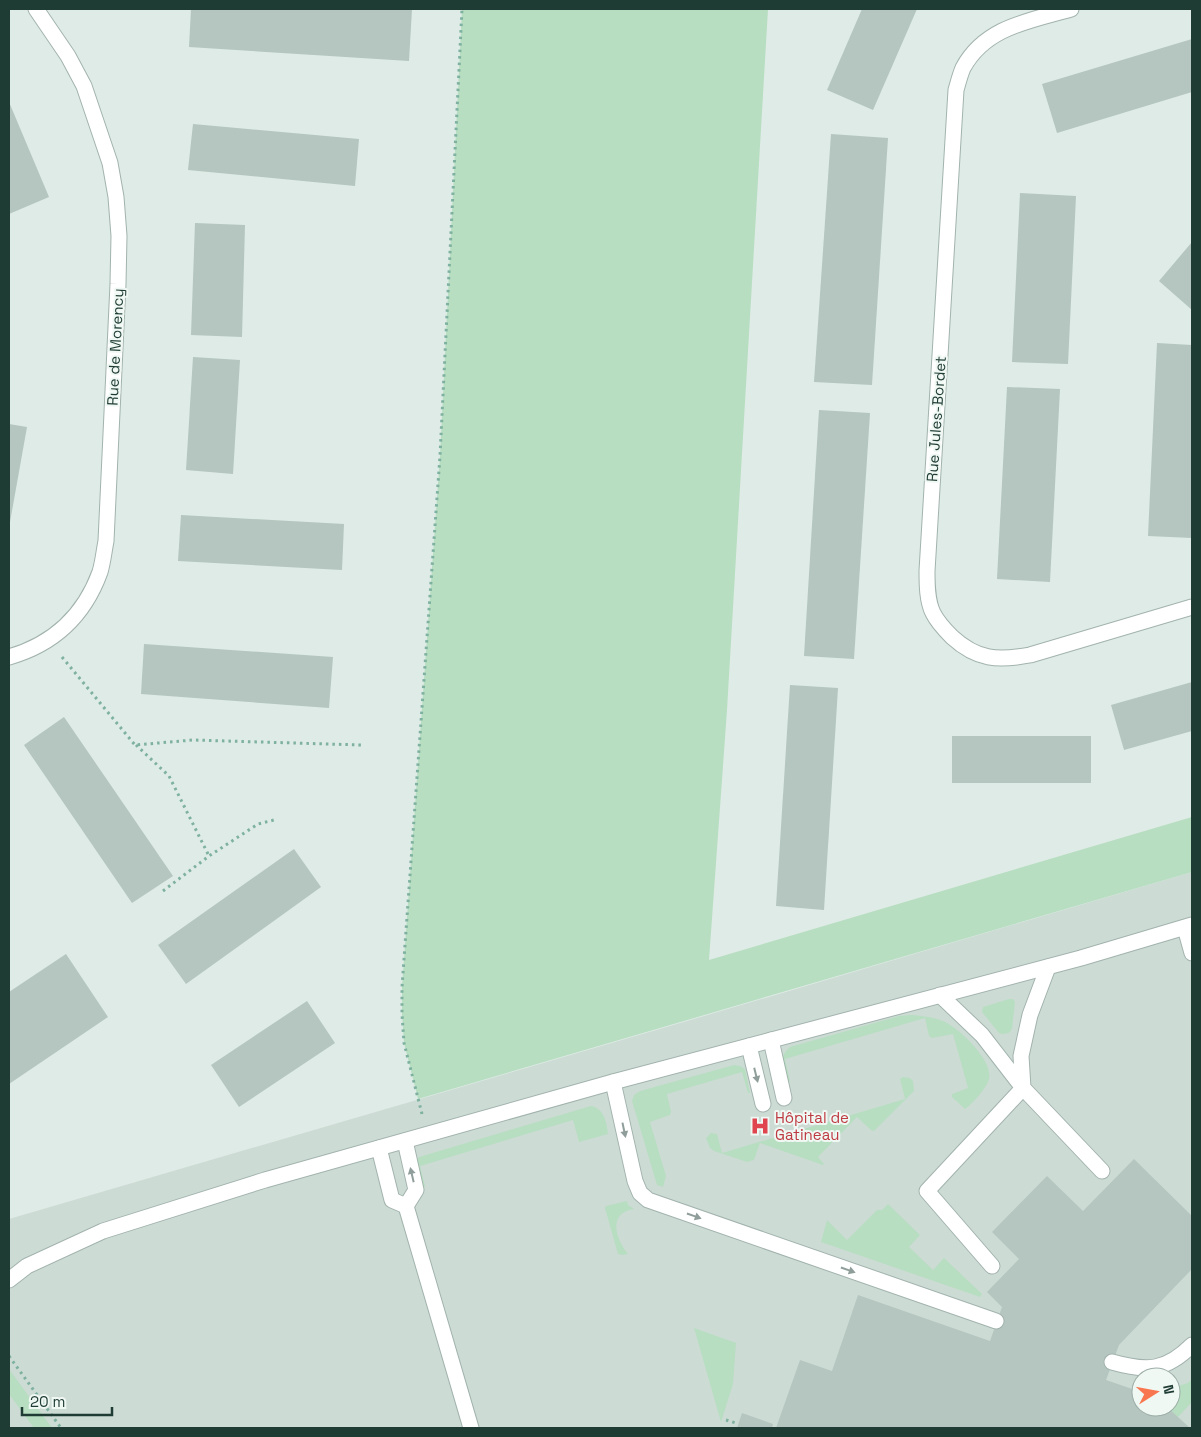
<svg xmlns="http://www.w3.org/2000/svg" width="1201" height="1437" font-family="'Space Grotesk',sans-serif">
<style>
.built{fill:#cddbd5;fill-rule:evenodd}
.green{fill:#b7dec1}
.building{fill:#b4c6bf}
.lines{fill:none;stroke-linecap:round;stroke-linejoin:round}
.lane-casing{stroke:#a2b3ad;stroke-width:17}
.street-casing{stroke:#a2b3ad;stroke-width:17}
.path{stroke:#7eb1a0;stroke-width:3;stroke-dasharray:2.5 4;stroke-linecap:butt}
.lane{stroke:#fff;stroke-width:15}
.street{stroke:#fff;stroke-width:15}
.oneway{fill:#8f9e9a}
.labels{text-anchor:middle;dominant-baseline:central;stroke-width:4;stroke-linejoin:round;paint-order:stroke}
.street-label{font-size:15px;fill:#1f3c34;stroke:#f0f8f4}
.health-label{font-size:15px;fill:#be3a42;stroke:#f0f8f4;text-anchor:start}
</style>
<rect width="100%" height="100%" fill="#dfebe6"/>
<!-- built -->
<path class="built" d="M1192 872V1428H9V1219L704 1016ZM1141 1377H1171V1407H1141Z"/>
<!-- green -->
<g class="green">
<path d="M462 9H768L727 710 709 960 1192 817V872L418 1099 404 1043 402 1014V987L440 456Z"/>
<path d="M1009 999H1013L1015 1002 1012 1029 1009 1033 1002 1034 999 1033 982 1012 983 1007Z"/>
<path d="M912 1015C923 1016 933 1017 943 1021 958 1027 994 1061 989 1079 987 1088 972 1104 965 1109L952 1097V1094L968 1088 953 1034 932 1038 929 1036 925 1018 785 1059 790 1081 788 1082C784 1067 777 1058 790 1047L899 1016Z"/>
<path d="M734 1065 740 1066 745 1069 750 1093H748L742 1072 667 1094 671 1112 670 1115 650 1122 666 1176 663 1187 657 1185 632 1101 634 1095 640 1091Z"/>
<path d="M903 1077 910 1078 913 1081 914 1091 874 1131 871 1130 857 1117 818 1157 824 1164 823 1165 760 1143 754 1160 747 1162 714 1151 710 1148 706 1138 711 1133 717 1134 722 1153 905 1099 900 1079Z"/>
<path d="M591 1106C604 1108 607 1123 608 1134L579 1142 573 1120 420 1166 425 1186 423 1189 415 1161 419 1157Z"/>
<path d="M627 1201 628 1205 634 1209C607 1213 616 1239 628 1254L622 1255 618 1254 605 1208 606 1206Z"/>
<path d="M888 1204 920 1235 909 1247 933 1270 944 1258 982 1294 980 1297 821 1242 827 1220 847 1240 877 1210H882Z"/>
<path d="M694 1328 736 1343 733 1384 721 1422Z"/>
<path d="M9 1369 52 1428H34L9 1394Z"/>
<path d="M1192 1379V1402L1178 1417 1167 1407H1171V1388L1188 1383Z"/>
</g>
<!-- building -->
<g class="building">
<path d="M191 9H412L409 61 189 47Z"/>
<path d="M862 9H917L873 110 827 90Z"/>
<path d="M1192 39V92L1057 133 1042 84Z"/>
<path d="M9 102 49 197 9 214Z"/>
<path d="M193 124 359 139 355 186 188 170Z"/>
<path d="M831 134 888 138 872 385 814 382Z"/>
<path d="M1020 193 1076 196 1068 364 1012 362Z"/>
<path d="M195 223 245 225 242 337 191 335Z"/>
<path d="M1192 242V310L1159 281Z"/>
<path d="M1157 343 1192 345V538L1148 536Z"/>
<path d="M193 357 240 360 233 474 186 470Z"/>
<path d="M1007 387 1060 389 1050 582 997 579Z"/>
<path d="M819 410 870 413 854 659 804 656Z"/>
<path d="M9 424 27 427 10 522H9Z"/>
<path d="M181 515 344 524 342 570 178 561Z"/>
<path d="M144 644 333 657 329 708 141 694Z"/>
<path d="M1192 682V731L1124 750 1111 705Z"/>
<path d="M790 685 838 688 824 910 776 906Z"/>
<path d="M64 717 173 876 132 903 24 745Z"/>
<rect x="952" y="736" width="139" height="47"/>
<path d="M294 849 321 887 186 984 158 945Z"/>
<path d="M66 954 108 1017 9 1084V992Z"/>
<path d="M307 1001 335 1043 239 1107 211 1065Z"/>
<path d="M1134 1159 1192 1216V1269L1119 1345 1106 1380 1141 1392V1407H1167L1190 1428H776L800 1360 832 1371 858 1295 990 1341 1002 1307 987 1292 1019 1259 992 1232 1047 1176 1083 1211Z"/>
<path d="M742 1413 773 1424 772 1428H737Z"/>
</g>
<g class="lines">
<!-- lane casing -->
<g class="lane-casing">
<g id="lane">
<path d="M1185 928 1192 953"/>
<path d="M1048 967 1030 1015 1021 1056 1023 1088 1102 1171"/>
<path d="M940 995 982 1035 1023 1088 927 1191 992 1266"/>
<path d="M771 1040 784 1098"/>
<path d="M749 1046 763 1104"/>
<path d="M613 1082 635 1181 640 1193 648 1200 996 1321"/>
<path d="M405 1141 416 1190 406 1206 471 1428"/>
<path d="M379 1148 392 1200 406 1206"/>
<path d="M9 1280 27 1266 103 1231 265 1180 613 1082 1081 958 1192 925"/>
<path d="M1112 1362C1147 1372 1166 1371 1192 1345"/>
</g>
</g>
<!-- street casing -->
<g class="street-casing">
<g id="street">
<path d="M1071 9C1029 21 985 27 963 68 960 75 958 83 956 90L927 571C927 584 927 601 933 613 937 621 945 630 952 637 977 660 998 661 1030 655L1192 607"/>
<path d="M9 657C54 644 84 616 100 572 103 562 104 551 106 541L118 284 119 236 116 197 110 163 84 86 68 56 36 9"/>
</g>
</g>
<!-- path -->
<g class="path">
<path d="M62 657 135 745 193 740 361 745"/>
<path d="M136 745 169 776 209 856"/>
<path d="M163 891 209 856 258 824 274 820"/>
<path d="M422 1114 404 1043 402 1014V987L440 456 462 9"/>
<path d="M9 1356 61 1428"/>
<path d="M726 1420 736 1423"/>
</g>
<!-- lane -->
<use href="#lane" class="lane"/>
<!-- street -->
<use href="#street" class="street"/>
</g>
<!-- one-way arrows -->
<defs><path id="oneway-solid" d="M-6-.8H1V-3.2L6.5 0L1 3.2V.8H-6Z" transform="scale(1.25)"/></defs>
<g class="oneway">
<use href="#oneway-solid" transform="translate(756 1075) rotate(76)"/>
<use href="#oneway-solid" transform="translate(624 1130) rotate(78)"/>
<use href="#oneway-solid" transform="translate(412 1175) rotate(-103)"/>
<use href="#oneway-solid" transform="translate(694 1216) rotate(19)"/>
<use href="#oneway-solid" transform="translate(848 1270) rotate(19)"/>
</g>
<!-- icons -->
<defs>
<g id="hospital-bare" transform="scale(1.5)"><path d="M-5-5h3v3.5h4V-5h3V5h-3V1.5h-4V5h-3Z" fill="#e0444e" stroke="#f0f8f4" stroke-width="2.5" paint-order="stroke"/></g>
</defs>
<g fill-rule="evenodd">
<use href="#hospital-bare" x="760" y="1126"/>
</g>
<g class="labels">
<!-- street labels -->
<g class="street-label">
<text transform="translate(115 347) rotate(-87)">Rue de Morency</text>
<text transform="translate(936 419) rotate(-86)">Rue Jules-Bordet</text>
</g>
<!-- health labels -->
<g class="health-label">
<text x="775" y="1117">Hôpital de<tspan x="775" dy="17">Gatineau</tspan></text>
</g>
</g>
<!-- border -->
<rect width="1201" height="1437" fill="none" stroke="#1f3c34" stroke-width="20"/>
<!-- north arrow -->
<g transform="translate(1156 1392) rotate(79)"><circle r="24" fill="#f0f8f4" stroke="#9cada7"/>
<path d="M0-4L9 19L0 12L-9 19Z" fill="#f97750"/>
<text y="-8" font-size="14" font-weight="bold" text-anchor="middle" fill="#1f3c34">N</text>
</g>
<!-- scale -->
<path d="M22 1407v8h90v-8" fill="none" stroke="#1f3c34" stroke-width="2.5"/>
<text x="30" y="1407" font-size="15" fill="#1f3c34" stroke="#f0f8f4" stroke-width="4" paint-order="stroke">20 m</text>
</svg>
